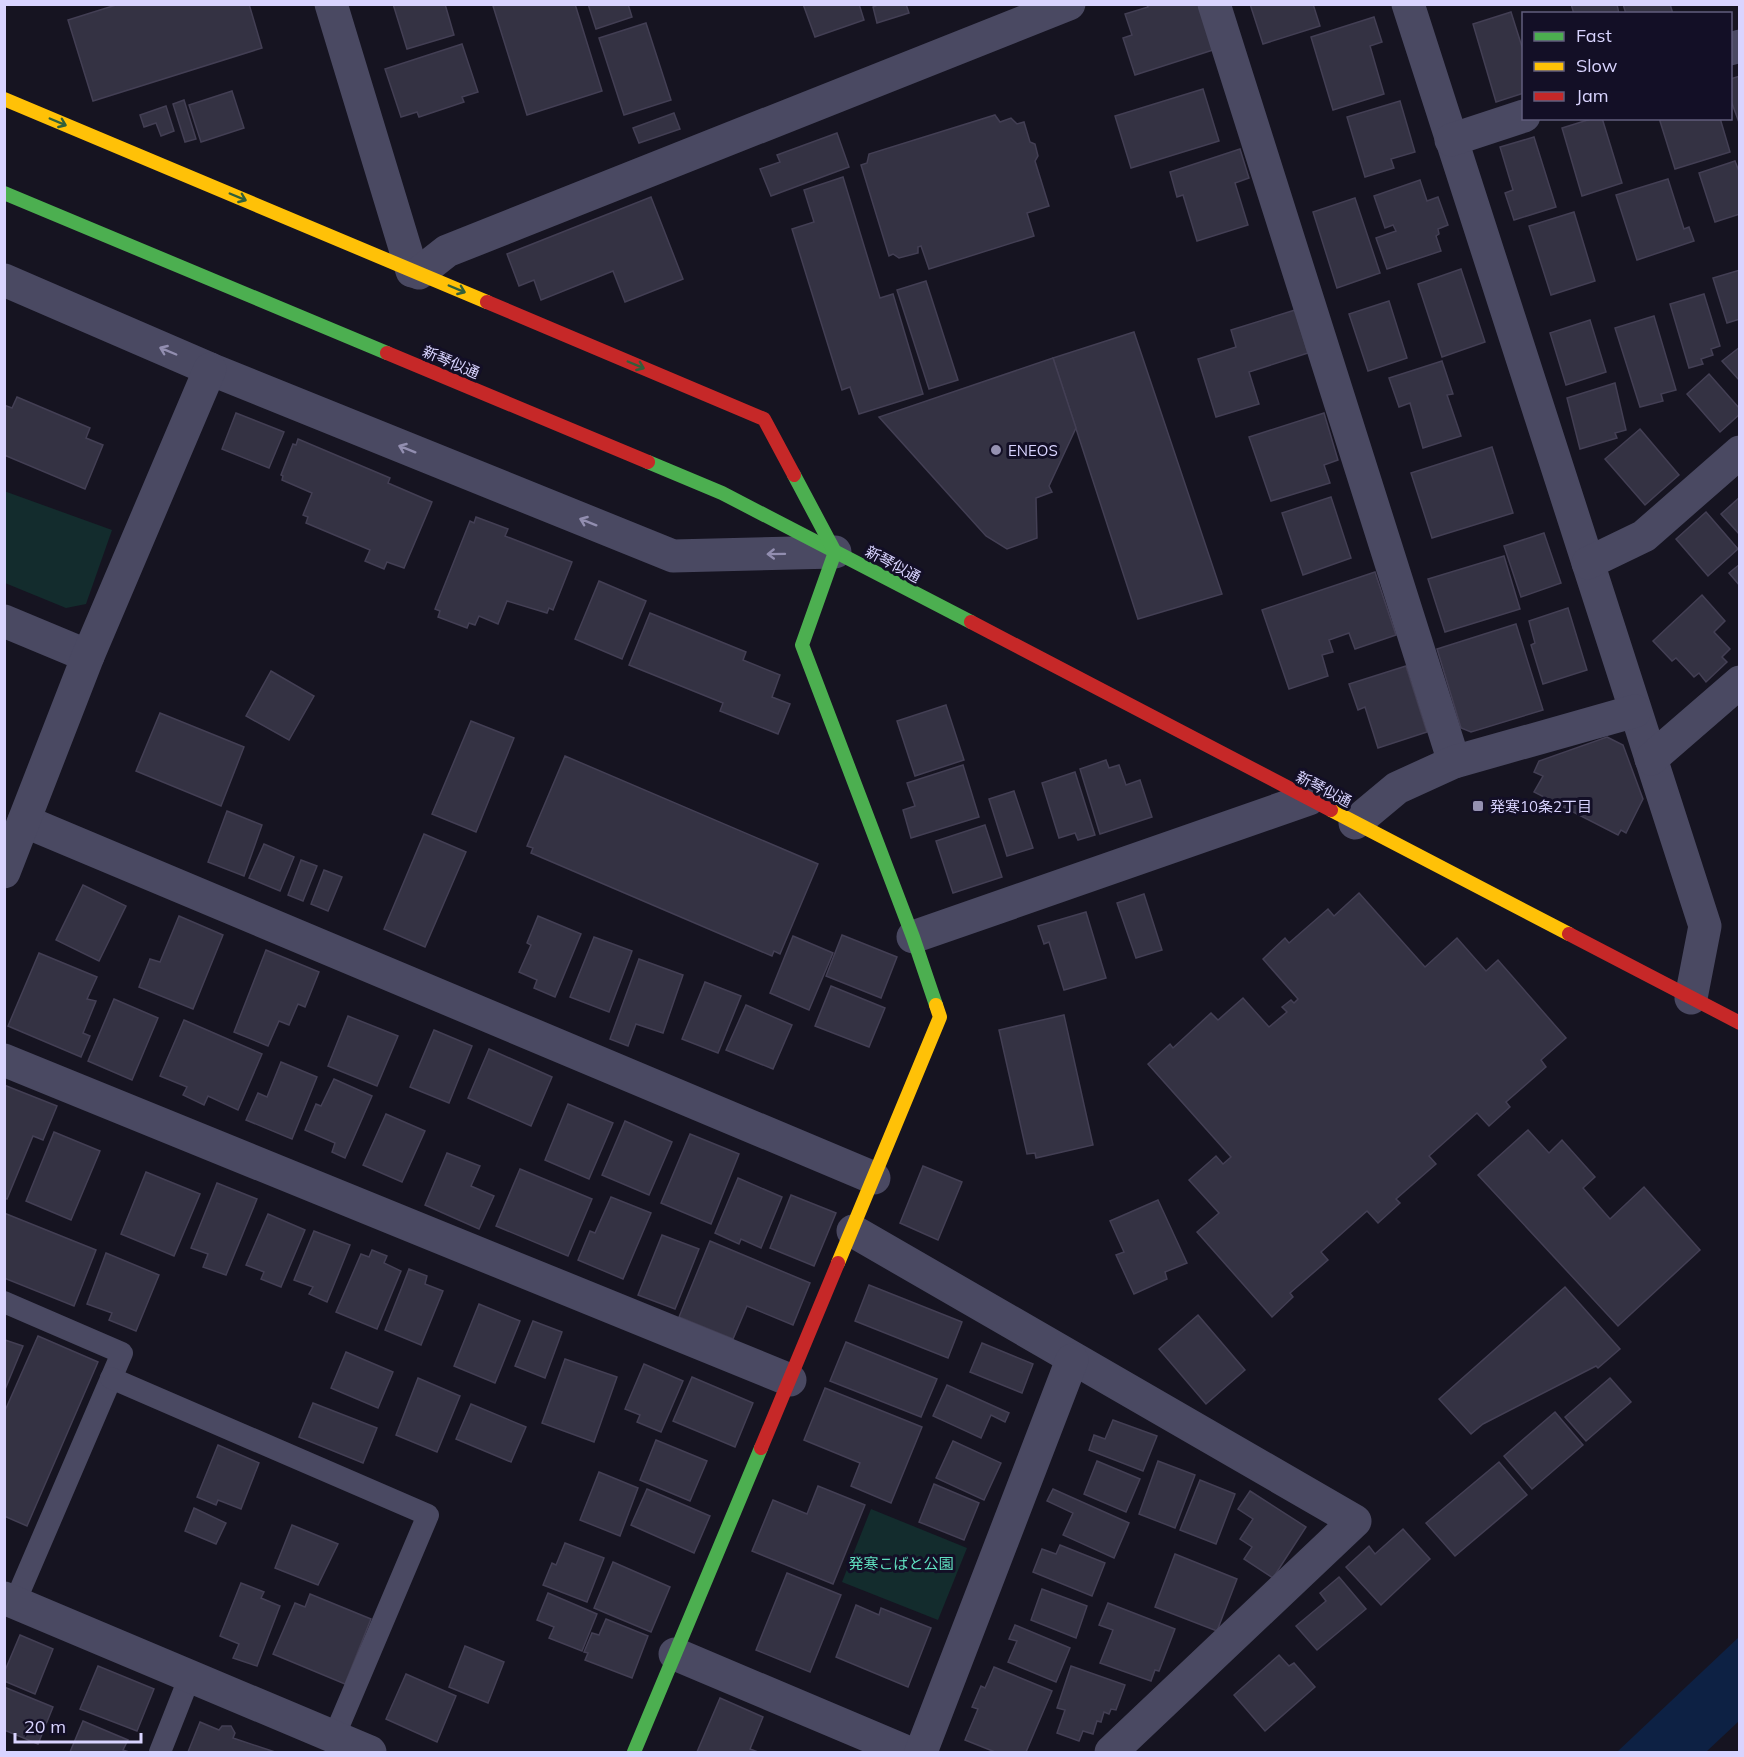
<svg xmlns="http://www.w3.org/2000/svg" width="1744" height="1757" font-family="Mulish,'Noto Sans JP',sans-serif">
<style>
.green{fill:#132c2d}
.water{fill:#0d2144}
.building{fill:#343243;stroke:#433f54;stroke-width:1.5}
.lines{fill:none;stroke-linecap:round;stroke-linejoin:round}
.lane{stroke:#4a4962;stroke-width:22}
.street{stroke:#4a4962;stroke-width:33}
.fast{stroke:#4caf50;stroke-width:14}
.slow{stroke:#ffc107;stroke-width:14}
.jam{stroke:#c62828;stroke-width:14}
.oneway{stroke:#305f3b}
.oneway2{stroke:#928eb0}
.poi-dot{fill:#9591b1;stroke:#130f26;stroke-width:2}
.labels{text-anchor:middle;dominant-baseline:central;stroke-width:6;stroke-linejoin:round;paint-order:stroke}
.street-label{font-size:15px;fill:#d9d4ff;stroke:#130f26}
.poi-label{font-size:15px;fill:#d9d4ff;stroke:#130f26;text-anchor:start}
.park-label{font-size:15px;fill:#5fe0c0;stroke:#130f26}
</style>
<rect width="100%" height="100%" fill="#161421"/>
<!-- green -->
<g class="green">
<path d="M4 491 112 530 86 604 66 608 5 583Z"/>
<path d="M871 1509 967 1548 938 1620 842 1582Z"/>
</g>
<!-- water -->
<path class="water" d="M1739 1637V1721L1706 1752H1617Z"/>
<!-- building -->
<g class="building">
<path d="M119 4H249L262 48 93 101 68 20Z"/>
<path d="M393 4H445L454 35 407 49Z"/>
<path d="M498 4H575L602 91 527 115 493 6Z"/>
<path d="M588 4H628L632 17 596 29Z"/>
<path d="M803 4H859L864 20 815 37Z"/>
<path d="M880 4H906L909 13 877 23 873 7Z"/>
<path d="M1147 4H1198L1213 50 1135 75 1123 38 1132 35 1125 14 1148 7Z"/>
<path d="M1250 4H1313L1320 26 1263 44Z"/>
<path d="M1571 4H1617L1619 14H1574Z"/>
<path d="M1623 4H1670L1673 14H1626Z"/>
<path d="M1511 12 1524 53V93L1496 102 1473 24Z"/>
<path d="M1374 17 1382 42 1370 46 1384 94 1333 110 1311 37Z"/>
<path d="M646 23 671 100 624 115 599 38Z"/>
<path d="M462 44 478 92 462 97 464 102 419 117 417 112 401 117 385 69Z"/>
<path d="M1740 76V125L1730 98V79Z"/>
<path d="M1203 89 1219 141 1131 168 1115 116Z"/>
<path d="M232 91 244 128 201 142 189 105Z"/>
<path d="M184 100 196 139 185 142 173 104Z"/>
<path d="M1400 101 1415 152 1391 159 1394 168 1365 177 1347 117Z"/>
<path d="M166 106 174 131 161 136 156 123 144 127 140 115Z"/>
<path d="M674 113 680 129 639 143 633 128Z"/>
<path d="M995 115 1000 122 1011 118 1017 124 1024 122 1030 142 1035 144 1038 156 1035 161 1049 206 1027 213 1034 236 929 269 921 246 918 247V253L899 258 893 254 889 256 861 165 867 163 869 154Z"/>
<path d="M1594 118H1602L1622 183 1582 196 1562 128Z"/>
<path d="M1659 118H1720L1730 152 1675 169Z"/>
<path d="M837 133 849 167 771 196 760 169 780 162 777 155Z"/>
<path d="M1534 137 1556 207 1514 220 1505 193 1513 190 1500 147Z"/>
<path d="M1240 149 1249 178 1235 183 1248 225 1197 241 1183 195 1177 197 1170 172Z"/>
<path d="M1735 161 1740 174V214L1715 222 1699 173Z"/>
<path d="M843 177 880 298 893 294 923 394 859 414 850 387 842 390 792 229 814 222 804 190Z"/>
<path d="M1668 179 1684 229 1689 227 1694 241 1637 260 1616 195Z"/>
<path d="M1420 180 1427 201 1438 197 1448 225 1438 229 1439 234 1436 236 1441 251 1387 269 1376 238 1396 231 1393 225 1385 228 1374 196Z"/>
<path d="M651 197 683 279 625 302 613 271 541 300 534 280 519 286 507 254Z"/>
<path d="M1355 198 1380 273 1337 288 1313 212Z"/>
<path d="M1574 212 1595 281 1551 295 1529 226Z"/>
<path d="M1461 269 1485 342 1442 357 1418 284Z"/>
<path d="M1740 270V319L1727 323 1713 278Z"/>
<path d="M926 281 958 380 929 389 897 290Z"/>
<path d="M1704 294 1720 346 1711 349 1713 355 1701 359 1703 364 1689 368 1670 304Z"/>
<path d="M1389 301 1407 358 1368 371 1349 314Z"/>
<path d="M1295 310 1308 353 1249 372 1259 404 1216 417 1198 359 1236 347 1231 330Z"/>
<path d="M1654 316 1676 390 1661 394 1663 401 1640 407 1615 328Z"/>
<path d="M1590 320 1606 372 1566 385 1550 333Z"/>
<path d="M1134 332 1222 594 1138 619 1053 358Z"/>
<path d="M1740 347V381L1722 361Z"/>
<path d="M1053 358 1076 428 1049 486 1052 492 1036 498 1037 538 1007 549 986 536 879 417Z"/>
<path d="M1442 361 1453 394 1447 395 1461 436 1423 448 1410 403 1399 407 1389 378Z"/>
<path d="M1709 374 1740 409V414L1720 432 1687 394Z"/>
<path d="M1615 383 1626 430 1615 433 1617 438 1580 449 1567 398Z"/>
<path d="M17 397 90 428 86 438 103 445 85 489 4 455V405L12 408Z"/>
<path d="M236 413 284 432 269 468 222 449Z"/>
<path d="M1324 413 1338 460 1324 465 1330 483 1271 501 1249 437Z"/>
<path d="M1640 429 1679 475 1645 505 1605 459Z"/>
<path d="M298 439 390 478 388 483 432 502 404 568 387 562 384 569 365 561 370 550 306 523 308 517 303 515 312 493 282 480 283 476 281 475 293 444 296 445Z"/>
<path d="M1492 447 1513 513 1432 538 1411 473Z"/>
<path d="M1331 497 1351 558 1303 575 1282 513Z"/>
<path d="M1740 497V535L1721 514Z"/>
<path d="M1706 512 1738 549 1708 576 1676 539Z"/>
<path d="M476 517 508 529 505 536 572 562 553 610 549 608 547 613 507 601 498 624 479 616 475 625 469 623 467 628 438 617 440 611 435 609 470 521 474 523Z"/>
<path d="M1544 533 1561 583 1521 597 1504 546Z"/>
<path d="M1504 556 1520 609 1445 632 1428 579Z"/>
<path d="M1740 564V586L1729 573Z"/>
<path d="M1375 572 1396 635 1355 649 1349 633 1329 640 1333 652 1322 655 1328 676 1289 689 1262 610Z"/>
<path d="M599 581 646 601 622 659 575 639Z"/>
<path d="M1702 595 1725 621 1714 632 1730 649 1722 657 1727 662 1706 682 1699 673 1694 677 1676 658 1672 661 1653 641Z"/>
<path d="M1568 608 1587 670 1543 684 1531 645 1535 643 1529 621Z"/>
<path d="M650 613 746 652 743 660 780 675 772 697 790 704 778 734 720 711 723 703 629 665Z"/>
<path d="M1516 624 1543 710 1471 732 1461 728 1437 649Z"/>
<path d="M1406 666 1427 732 1378 748 1365 707 1358 710 1349 684Z"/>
<path d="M271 671 314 696 289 740 246 716Z"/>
<path d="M946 705 964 760 915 776 897 721Z"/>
<path d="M160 713 244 747 221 806 136 771Z"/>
<path d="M471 721 514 738 476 832 432 814Z"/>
<path d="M1607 737 1623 745 1643 799 1626 833 1621 830 1618 835 1534 792 1543 776 1534 772 1539 761Z"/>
<path d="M565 756 818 864 780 954 774 951 772 956 531 853 533 848 527 846Z"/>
<path d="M1106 760 1109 768 1119 765 1126 785 1140 780 1152 817 1100 834 1080 769Z"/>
<path d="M963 765 979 817 911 838 903 810 915 806 907 783Z"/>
<path d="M1075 772 1095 835 1078 840 1075 833 1059 838 1042 783Z"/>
<path d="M1014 791 1033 848 1007 856 989 799Z"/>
<path d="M227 811 262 825 244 876 208 862Z"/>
<path d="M985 825 1002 877 953 893 936 841Z"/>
<path d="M424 834 466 852 425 947 384 929Z"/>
<path d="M264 844 294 857 280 891 249 878Z"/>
<path d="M301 860 317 866 303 901 288 895Z"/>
<path d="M324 870 342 877 328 911 311 904Z"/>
<path d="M83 885 126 906 99 961 56 940Z"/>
<path d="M1359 893 1425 967 1457 938 1486 971 1498 960 1566 1038 1541 1060 1546 1067 1506 1102 1510 1107 1489 1126 1477 1113 1429 1156 1436 1164 1396 1199 1400 1203 1378 1223 1367 1211 1321 1252 1328 1260 1290 1293 1293 1297 1272 1317 1197 1232 1219 1213 1189 1180 1216 1156 1223 1164 1231 1157 1148 1064 1170 1044 1173 1048 1211 1013 1218 1020 1243 998 1269 1027 1287 1012 1282 1007 1291 1000 1294 1003 1298 999 1263 959 1285 938 1289 943 1328 909 1334 916Z"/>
<path d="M1144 894 1162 950 1136 958 1117 903Z"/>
<path d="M1086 912 1106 978 1064 990 1049 942 1044 944 1038 926Z"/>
<path d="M179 916 223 935 193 1009 139 987 150 959 160 962Z"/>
<path d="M538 916 581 934 555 997 534 988 537 980 519 972 531 945 527 943Z"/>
<path d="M842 935 897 957 881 998 826 976Z"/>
<path d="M793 936 833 953 809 1010 770 993Z"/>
<path d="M594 937 632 951 609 1012 570 997Z"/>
<path d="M266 950 319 972 305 1007 298 1004 289 1025 279 1021 268 1046 234 1032Z"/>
<path d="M39 953 97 977 87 999 96 1001 83 1033 90 1036 81 1057 8 1026Z"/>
<path d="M639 959 683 975 663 1033 636 1024 628 1046 610 1039Z"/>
<path d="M705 982 741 996 718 1053 682 1039Z"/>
<path d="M831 986 885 1008 869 1047 815 1026Z"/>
<path d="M114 999 158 1018 132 1080 88 1061Z"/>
<path d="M746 1005 792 1025 773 1069 726 1050Z"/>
<path d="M1064 1015 1093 1145 1036 1158 1035 1153 1027 1154 999 1030Z"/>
<path d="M348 1016 398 1036 377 1086 328 1066Z"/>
<path d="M184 1020 262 1054 238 1110 208 1096 204 1105 183 1095 187 1087 160 1076Z"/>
<path d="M434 1030 472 1046 449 1103 410 1087Z"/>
<path d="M489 1049 552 1077 531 1126 468 1098Z"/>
<path d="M281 1062 317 1077 292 1139 246 1120 258 1093 267 1097Z"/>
<path d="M334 1079 372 1096 345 1158 332 1152 335 1143 305 1130 316 1104 321 1106Z"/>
<path d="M4 1085 57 1106 43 1140 33 1136 7 1199 4 1198Z"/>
<path d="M568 1104 613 1123 589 1179 545 1160Z"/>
<path d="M386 1114 425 1131 402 1182 363 1165Z"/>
<path d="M625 1121 672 1142 649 1195 602 1175Z"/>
<path d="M1528 1130 1549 1153 1562 1140 1595 1177 1583 1188 1610 1219 1644 1187 1700 1250 1618 1326 1478 1175Z"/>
<path d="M54 1132 100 1151 71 1220 26 1201Z"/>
<path d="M690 1134 739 1154 711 1224 661 1203Z"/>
<path d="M447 1153 480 1166 471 1186 494 1196 479 1229 425 1205Z"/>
<path d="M923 1166 962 1182 938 1240 900 1223Z"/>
<path d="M520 1169 592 1199 568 1256 496 1226Z"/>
<path d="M146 1172 200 1194 174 1256 121 1234Z"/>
<path d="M738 1178 782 1197 761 1248 741 1239 739 1244 715 1233Z"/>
<path d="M217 1183 257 1199 226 1275 203 1267 208 1254 191 1248Z"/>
<path d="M791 1195 836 1213 814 1266 770 1248Z"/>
<path d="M611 1197 651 1213 623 1279 578 1260 590 1231 595 1233Z"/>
<path d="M1158 1200 1187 1263 1165 1272 1167 1279 1134 1294 1116 1255 1124 1252 1110 1221Z"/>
<path d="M4 1213 96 1250 74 1306 4 1278Z"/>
<path d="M268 1214 305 1230 281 1287 261 1279 264 1272 246 1265Z"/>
<path d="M314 1231 350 1245 327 1302 309 1294 313 1287 294 1280Z"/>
<path d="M662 1235 699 1249 675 1309 638 1295Z"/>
<path d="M710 1241 810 1283 793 1325 747 1306 733 1339 679 1317Z"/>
<path d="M372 1250 387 1256 384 1263 401 1271 377 1329 336 1312 361 1254 369 1257Z"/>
<path d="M106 1253 159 1275 136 1331 109 1320 112 1313 87 1304Z"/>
<path d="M409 1269 427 1276 425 1284 443 1291 421 1345 385 1330Z"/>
<path d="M869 1285 962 1322 948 1358 855 1321Z"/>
<path d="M1565 1287 1620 1349 1598 1368 1596 1366 1483 1424 1471 1434 1439 1399Z"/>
<path d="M479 1304 520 1321 495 1383 454 1366Z"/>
<path d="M1198 1315 1245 1370 1206 1404 1159 1349Z"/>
<path d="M533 1321 562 1332 545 1378 515 1366Z"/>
<path d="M38 1336 98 1362 27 1526 4 1516V1413Z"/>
<path d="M5 1340 23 1346 4 1392V1342Z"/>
<path d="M846 1342 937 1379 921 1417 830 1381Z"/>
<path d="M982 1343 1033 1364 1022 1393 970 1372Z"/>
<path d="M346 1352 393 1372 378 1408 331 1388Z"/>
<path d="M565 1359 617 1377 594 1442 542 1423Z"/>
<path d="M644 1364 683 1381 661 1432 637 1422 640 1415 625 1409Z"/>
<path d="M692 1377 753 1403 735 1447 673 1421Z"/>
<path d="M418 1378 460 1396 437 1452 396 1435Z"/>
<path d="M1610 1378 1631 1402 1586 1441 1565 1417Z"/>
<path d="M947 1385 1009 1413 1005 1422 991 1415 981 1438 933 1416Z"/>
<path d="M825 1388 922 1427 891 1503 851 1486 860 1463 804 1440Z"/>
<path d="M313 1403 377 1428 363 1463 299 1437Z"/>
<path d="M471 1404 526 1427 511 1462 456 1439Z"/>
<path d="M1555 1412 1583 1445 1532 1489 1504 1456Z"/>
<path d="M1113 1420 1157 1436 1143 1471 1089 1450 1094 1435 1105 1439Z"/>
<path d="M656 1440 707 1461 690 1501 640 1480Z"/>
<path d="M953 1441 1001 1463 984 1500 936 1478Z"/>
<path d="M218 1445 259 1463 241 1509 218 1500 216 1505 197 1497Z"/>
<path d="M1097 1461 1140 1479 1126 1512 1084 1494Z"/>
<path d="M1158 1461 1195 1475 1175 1528 1139 1514Z"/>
<path d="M1499 1462 1527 1495 1455 1556 1426 1523Z"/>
<path d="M599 1472 638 1488 620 1536 580 1520Z"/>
<path d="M1200 1480 1235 1494 1216 1544 1180 1530Z"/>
<path d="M934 1484 979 1503 964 1540 919 1522Z"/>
<path d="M818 1486 865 1505 833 1584 752 1551 773 1500 807 1514Z"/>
<path d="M647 1489 710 1516 694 1553 631 1525Z"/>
<path d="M1053 1489 1129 1523 1114 1558 1063 1535 1073 1513 1047 1501Z"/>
<path d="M1250 1491 1306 1527 1273 1578 1244 1559 1252 1547 1240 1539 1253 1519 1238 1509Z"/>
<path d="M194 1508 226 1523 216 1544 185 1531Z"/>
<path d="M292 1525 338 1544 318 1585 275 1568Z"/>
<path d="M1403 1529 1430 1559 1381 1605 1346 1567 1369 1546 1375 1554Z"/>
<path d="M565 1543 604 1558 587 1602 543 1585 552 1563 556 1565Z"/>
<path d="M1060 1545 1105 1563 1092 1596 1033 1572 1042 1549 1056 1554Z"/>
<path d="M1175 1554 1237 1579 1217 1631 1155 1607Z"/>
<path d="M613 1562 670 1587 651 1632 594 1608Z"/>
<path d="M787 1573 841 1595 810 1672 756 1650Z"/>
<path d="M1339 1577 1366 1609 1317 1650 1296 1626 1326 1601 1320 1593Z"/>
<path d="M241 1583 264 1592 261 1598 280 1606 257 1666 233 1658 239 1644 220 1636Z"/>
<path d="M1042 1589 1087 1606 1076 1638 1031 1620Z"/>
<path d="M548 1593 597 1614 582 1651 549 1638 554 1627 537 1620Z"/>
<path d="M310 1594 371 1619 345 1684 273 1654 295 1603 305 1607Z"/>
<path d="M1108 1603 1175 1629 1159 1671 1155 1670 1151 1681 1100 1663 1113 1630 1099 1625Z"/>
<path d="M856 1605 879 1615 881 1608 931 1628 908 1687 836 1657Z"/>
<path d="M606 1619 648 1636 632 1678 585 1660 588 1653 584 1652 592 1633 599 1635Z"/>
<path d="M1015 1625 1070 1648 1056 1682 1008 1662 1017 1641 1009 1639Z"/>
<path d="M20 1635 53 1649 35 1694 4 1681V1673Z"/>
<path d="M465 1646 504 1662 488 1703 449 1687Z"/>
<path d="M1279 1655 1289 1666 1294 1663 1315 1687 1265 1731 1234 1695Z"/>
<path d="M98 1666 154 1689 137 1731 80 1709Z"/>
<path d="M1071 1666 1125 1685 1116 1710 1111 1709 1109 1714 1104 1712 1101 1722 1097 1721 1093 1734 1083 1731 1079 1741 1057 1733 1065 1710 1057 1708Z"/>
<path d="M994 1667 1052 1691 1026 1752H995L965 1740 978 1709 972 1707 981 1686 985 1688Z"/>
<path d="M406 1674 456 1696 437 1742 386 1719Z"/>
<path d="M4 1687 53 1707 38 1744 4 1730Z"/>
<path d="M720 1698 763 1717 750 1749 758 1752H697Z"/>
<path d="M83 1721 128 1740 123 1750 129 1752H70Z"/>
<path d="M200 1722 219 1730 222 1726H231L235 1733 233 1738 275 1752H188Z"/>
</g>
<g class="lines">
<!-- lane -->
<g class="lane">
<path d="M4 1302 122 1353 15 1602"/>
<path d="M111 1378 428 1515 334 1737"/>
<path d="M160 1752 190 1676"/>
</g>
<!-- street -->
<g class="street">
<path d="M331 4 412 271"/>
<path d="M1214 4 1454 762"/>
<path d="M1408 4 1705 926 1691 998"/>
<path d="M1730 49 1740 46"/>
<path d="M1451 140 1524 116"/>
<path d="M419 273 447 251 1069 4"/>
<path d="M4 280 210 369 673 556 835 552"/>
<path d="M1588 563 1644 536 1740 452"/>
<path d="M4 621 88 656"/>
<path d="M1651 759 1740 682"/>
<path d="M24 821 874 1178"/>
<path d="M1355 823 1397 788 1454 762 1635 711"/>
<path d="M4 872 88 656 210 369"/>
<path d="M913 937 1309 799"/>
<path d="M4 1060 790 1380"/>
<path d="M853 1231 1355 1521 1111 1752"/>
<path d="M4 1598 370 1752"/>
<path d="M675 1654 907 1752"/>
<path d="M921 1752 1072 1360"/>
</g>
<!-- fast -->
<g class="fast">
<path d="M4 193 387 353"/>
<path d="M648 462 722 493 971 622"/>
<path d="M794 475 835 552 802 645 913 937 936 1005"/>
<path d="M634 1752 761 1448"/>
</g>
<!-- slow -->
<g class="slow">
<path d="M4 99 487 302"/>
<path d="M1331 810 1569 934"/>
<path d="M838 1263 940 1017 936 1005"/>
</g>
<!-- jam -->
<g class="jam">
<path d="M487 302 764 419 794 475"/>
<path d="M387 353 648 462"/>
<path d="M971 622 1331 810"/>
<path d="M1569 934 1740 1023"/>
<path d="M761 1448 838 1263"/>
</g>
</g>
<!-- one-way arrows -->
<defs><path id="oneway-shaft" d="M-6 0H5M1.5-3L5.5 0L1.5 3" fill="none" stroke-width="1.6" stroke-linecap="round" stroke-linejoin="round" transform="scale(1.5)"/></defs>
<g class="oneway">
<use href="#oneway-shaft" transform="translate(58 122) rotate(23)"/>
<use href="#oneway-shaft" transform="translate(238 197) rotate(23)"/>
<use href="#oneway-shaft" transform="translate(457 289) rotate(23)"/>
<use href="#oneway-shaft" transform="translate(636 365) rotate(23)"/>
</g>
<g class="oneway2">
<use href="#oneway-shaft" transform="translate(168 351) rotate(-157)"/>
<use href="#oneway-shaft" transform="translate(407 449) rotate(-158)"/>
<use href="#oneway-shaft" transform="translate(588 522) rotate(-158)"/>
<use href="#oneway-shaft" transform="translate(776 554) rotate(179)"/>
</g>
<!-- markers -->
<g class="poi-dot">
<circle cx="996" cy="450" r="6"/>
<rect x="1472" y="800" width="12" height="12" rx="3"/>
</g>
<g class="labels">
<!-- street labels -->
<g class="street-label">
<text transform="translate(451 362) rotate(23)">新琴似通</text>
<text transform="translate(893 564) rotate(28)">新琴似通</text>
<text transform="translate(1324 789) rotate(27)">新琴似通</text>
</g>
<!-- poi labels -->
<g class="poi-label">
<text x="1008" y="450">ENEOS</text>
<text x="1490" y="806">発寒10条2丁目</text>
</g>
<!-- park labels -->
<g class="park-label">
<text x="901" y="1563">発寒こばと公園</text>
</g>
</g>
<!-- border -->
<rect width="1744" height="1757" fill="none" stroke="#d9d4ff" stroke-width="12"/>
<!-- legend -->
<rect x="1522" y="12" width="210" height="108" fill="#130f26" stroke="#625e7d" stroke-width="1.5"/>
<rect x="1534" y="32" width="30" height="9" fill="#4caf50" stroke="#625e7d" stroke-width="1.5"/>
<text x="1576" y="42" font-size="18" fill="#d9d4ff">Fast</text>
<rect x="1534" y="62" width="30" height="9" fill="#ffc107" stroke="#625e7d" stroke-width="1.5"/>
<text x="1576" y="72" font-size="18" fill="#d9d4ff">Slow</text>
<rect x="1534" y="92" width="30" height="9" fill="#c62828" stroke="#625e7d" stroke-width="1.5"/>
<text x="1576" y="102" font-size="18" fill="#d9d4ff">Jam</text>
<!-- scale -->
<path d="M15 1733v9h126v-9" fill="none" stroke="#d9d4ff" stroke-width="3"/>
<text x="24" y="1733" font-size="18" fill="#d9d4ff" stroke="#130f26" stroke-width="4.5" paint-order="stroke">20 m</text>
</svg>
